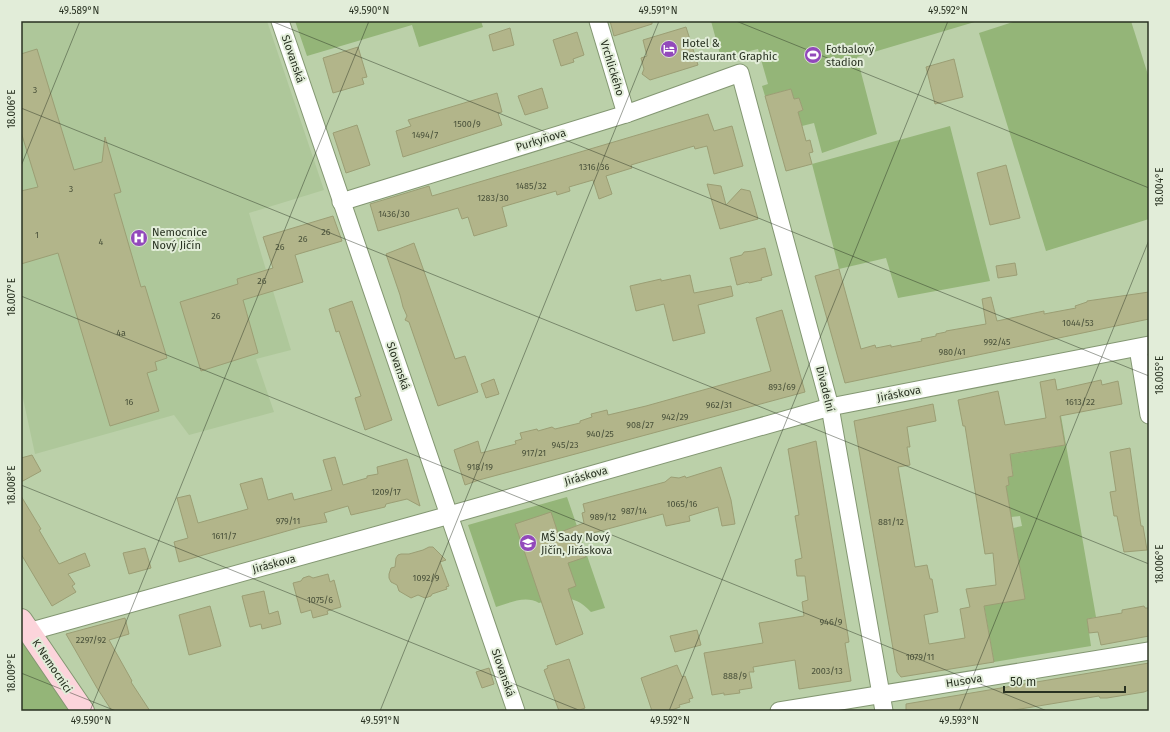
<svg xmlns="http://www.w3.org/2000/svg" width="1170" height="732" font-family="'Fira Sans',sans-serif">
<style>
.built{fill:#aec79a}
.green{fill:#94b578}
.building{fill:#b2b58a;stroke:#9b9e74}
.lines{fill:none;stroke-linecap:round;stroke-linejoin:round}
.street-casing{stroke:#839772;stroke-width:19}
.secondary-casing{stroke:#839772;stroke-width:24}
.street{stroke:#fff;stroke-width:17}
.secondary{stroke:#fcd4db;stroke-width:22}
.ticks{fill:none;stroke:#283121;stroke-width:1;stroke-opacity:0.45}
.labels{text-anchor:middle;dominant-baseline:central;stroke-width:4;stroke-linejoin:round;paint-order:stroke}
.number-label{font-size:9px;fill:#4a523b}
.poi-label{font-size:11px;fill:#283121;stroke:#e2edd9;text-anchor:start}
.street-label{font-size:11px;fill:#283121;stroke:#e2edd9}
.neatline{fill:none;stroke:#283121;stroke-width:1.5}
.ticks-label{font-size:10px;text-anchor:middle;fill:#283121}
</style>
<rect width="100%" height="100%" fill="#bbd0a9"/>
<!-- built -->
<path class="built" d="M21 21H267L324 190 249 213 266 270 281 266 273 291 291 350 256 359 274 412 189 435 174 415 35 454 21 389Z"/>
<!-- green -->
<g class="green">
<path d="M295 21H481L483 27 419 47 412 25 307 56Z"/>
<path d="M711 21H978L857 57 877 134 822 153 814 123 802 126 798 112 803 110 799 98 794 99 791 89 765 96 762 86 768 84 758 49 721 58Z"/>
<path d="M1016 21H1131L1149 78V219L1046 251 979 33Z"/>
<path d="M950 126 990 281 898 298 886 258 839 269 812 164Z"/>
<path d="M1060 416H1061L1096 617 1087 619 1091 646 994 662 984 605 1025 599 1013 528 1022 526 1020 516 1011 517 1006 486 1009 485 1008 477 1013 476 1012 466 1001 456 1065 445Z"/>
<path d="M567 497 605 608 591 612C574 594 561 597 539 603 525 595 510 603 496 607L468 525Z"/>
<path d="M21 635 72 711H21Z"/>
</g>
<!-- building -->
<g class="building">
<path d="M610 21H652V24L614 36Z"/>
<path d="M686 27 698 65 650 80 642 74 644 69 641 58 647 56 643 40Z"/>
<path d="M510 28 514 45 493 51 489 35Z"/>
<path d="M577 32 584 55 573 59 574 62 561 66 553 40Z"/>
<path d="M358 47 367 77 362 78 364 84 333 93 323 58Z"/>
<path d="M37 49 74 170 102 162 105 137 121 192 114 194 141 287 145 286 167 358 155 362 157 370 147 373 159 411 110 426 58 253 21 264V191L38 187 21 132V54Z"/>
<path d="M954 59 963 97 935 104 926 67Z"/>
<path d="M542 88 548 108 525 115 518 96Z"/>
<path d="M791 89 794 99 799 98 803 110 798 112 802 126 806 141 810 140 813 152 809 153 812 164 786 171 765 96Z"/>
<path d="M497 93 502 112 498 113 502 125 403 157 396 131 411 126 408 120Z"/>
<path d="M708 114 714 131 732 126 743 166 714 174 707 146 695 149 694 146 631 165 632 168 606 176 612 194 599 199 593 180 569 187 570 191 557 195 556 191 502 207 507 226 474 236 468 217 462 219 458 208 378 231 370 204 429 186 432 196Z"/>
<path d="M357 125 370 165 346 173 333 133Z"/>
<path d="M1006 165 1020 218 990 225 977 173Z"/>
<path d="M707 184 721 186 726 205 741 189 750 191 758 219 720 229Z"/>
<path d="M333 216 342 241 295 255 303 282 243 300 258 353 201 371 180 302 238 284 237 279 273 268 263 237Z"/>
<path d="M414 243 455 359 465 356 478 392 438 406 409 322 405 320 407 316 403 307 400 295 386 254Z"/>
<path d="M765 248 772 275 761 278 762 280 749 283 748 282 737 285 730 258 742 255 744 252 753 251Z"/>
<path d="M1015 263 1017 275 998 278 996 266Z"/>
<path d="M839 269 861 349 875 345 876 348 891 345V347L922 341 921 339 936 336V334L946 332V331L986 324 982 299 991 297 997 321 1044 311V314L1076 308 1075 306 1087 302V301L1149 292V319L845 383 815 276Z"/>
<path d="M690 275 694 293 731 286 733 296 698 305 705 333 673 341 664 304 636 311 630 286 661 279V281Z"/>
<path d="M352 301 392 420 365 430 355 398 361 396 339 331 336 332 329 309Z"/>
<path d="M782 310 805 392 479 480 465 485 454 450 478 441 481 453 516 444 515 441 522 439 520 433 537 429 538 431 552 427 555 429 580 423V421L592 417 591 414 607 410 608 415 646 406 771 371 756 318Z"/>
<path d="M494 379 499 394 486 398 481 384Z"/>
<path d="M1055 379 1057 390 1101 380 1102 385 1118 381 1122 404 1060 416 1065 445 1010 454 1013 476 1008 477 1009 485 1006 486 1025 599 984 606 994 662 901 677 897 672 854 421 933 404 936 421 907 427 910 447H907L910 465 898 467 915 567 927 565 930 579H932L938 612 924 615 929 644 965 638 960 609 970 607 966 589 996 585 993 553 985 554 965 426H963L958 400 998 391 1005 425 1046 418 1040 382Z"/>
<path d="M816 441 849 642 845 643 851 681 799 689 795 660 753 667 754 672H749L752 688 739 690 740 693 724 695V693L712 695 704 653 763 643 759 623 804 616 802 602 808 600 805 576H797L795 560 802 558 795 516 799 515 788 449Z"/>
<path d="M1130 448 1141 526H1143L1147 550 1124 552 1117 516H1114L1110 492 1116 491 1110 452Z"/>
<path d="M32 455 41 471 21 482V458Z"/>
<path d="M335 457 343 485 367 478V476L378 474 377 467 407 459 420 506 407 499 386 504 385 507 351 515 348 506 324 513 327 522 301 527 179 562 174 542 188 538 177 498 190 495 198 523 248 509 240 484 262 478 268 500 292 493 294 500 332 490 323 460Z"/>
<path d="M721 467 731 500 735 524 722 526 718 507 689 516 690 521 666 526 663 514 578 537 586 557 568 563 576 586 568 589 583 634 556 645 515 524 551 512 558 533 584 523 582 513 585 512 583 504 665 482 671 477 679 478 685 476 686 478Z"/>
<path d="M21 496 41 529 39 530 59 564 85 553 90 566 68 574 75 584 72 586 76 592 52 606 21 554Z"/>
<path d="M429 547H433L446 560 440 562 449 586 446 587 447 589 432 594 431 596 425 598 418 595 411 598 399 591 397 585 391 582 389 578V574L391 568 395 567 396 558 398 555 401 554H409L423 550Z"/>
<path d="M145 548 151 568 129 574 123 553Z"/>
<path d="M328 574 330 582 334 580 341 607 327 611 328 614 313 618 311 610 301 613 293 583 301 581 303 578 309 576 313 578Z"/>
<path d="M264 591 269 614 278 611 281 624 262 629 261 624 250 627 242 596Z"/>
<path d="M210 606 221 646 189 655 179 615Z"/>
<path d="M1144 606 1145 608H1149V636L1101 645 1098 632 1089 633 1087 619 1122 613V610Z"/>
<path d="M125 618 129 634 109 640 132 681 131 682 150 711H112L97 688 66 634Z"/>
<path d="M697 630 701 645 675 652 670 636Z"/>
<path d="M569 659 585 708 577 711H559L544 670 548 668 547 666Z"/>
<path d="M1149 663V690L1144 692 1107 698H1100L1099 696 1008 711H906V704Z"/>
<path d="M677 665 682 677 685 676 693 698 689 699 690 702 679 705 680 707 669 711H652L641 678Z"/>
<path d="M489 668 494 684 482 688 476 672Z"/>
</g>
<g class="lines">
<!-- street casing -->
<g class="street-casing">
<g id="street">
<path d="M280 21 516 711"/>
<path d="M598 21 626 114"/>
<path d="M341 202 626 114 740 73 830 407 884 711"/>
<path d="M1138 348 1149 415"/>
<path d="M28 632 439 518 830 407 1149 345"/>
<path d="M779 711 1149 651"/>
</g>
</g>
<!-- secondary casing -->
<g class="secondary-casing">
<path id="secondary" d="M21 620 83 711"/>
</g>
<!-- street -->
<use href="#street" class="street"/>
<!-- secondary -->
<use href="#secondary" class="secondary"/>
</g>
<!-- ticks -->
<path class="ticks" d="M271 21 1149 376M736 21 1149 188M21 108 1149 564M21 166 80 21M21 296 1047 711M21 485 581 711M21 673 116 711M90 711 369 21M380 711 659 21M669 711 948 21M959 711 1149 240"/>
<!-- icons -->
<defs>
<g id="hotel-disc" transform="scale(0.9)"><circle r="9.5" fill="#9249bb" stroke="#e2edd9"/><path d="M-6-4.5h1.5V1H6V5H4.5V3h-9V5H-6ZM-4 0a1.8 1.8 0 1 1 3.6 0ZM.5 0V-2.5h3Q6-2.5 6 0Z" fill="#fff"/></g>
<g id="stadium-disc" transform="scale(0.9)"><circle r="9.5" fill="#9249bb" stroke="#e2edd9"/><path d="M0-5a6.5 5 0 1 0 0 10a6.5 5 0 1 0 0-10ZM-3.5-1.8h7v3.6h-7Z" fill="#fff"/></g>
<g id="hospital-disc" transform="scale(0.9)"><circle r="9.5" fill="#9249bb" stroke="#e2edd9"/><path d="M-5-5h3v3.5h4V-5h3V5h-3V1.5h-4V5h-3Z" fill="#fff"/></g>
<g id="school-disc" transform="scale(0.9)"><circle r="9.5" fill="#9249bb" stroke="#e2edd9"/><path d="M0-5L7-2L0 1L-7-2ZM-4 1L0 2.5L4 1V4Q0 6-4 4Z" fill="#fff"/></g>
</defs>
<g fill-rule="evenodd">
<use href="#hotel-disc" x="669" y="49"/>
<use href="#stadium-disc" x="813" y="55"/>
<use href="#hospital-disc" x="139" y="238"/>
<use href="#school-disc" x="528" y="543"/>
</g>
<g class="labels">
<!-- number labels -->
<g class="number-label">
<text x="35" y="90">3</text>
<text x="467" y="124">1500/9</text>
<text x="425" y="135">1494/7</text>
<text x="594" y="167">1316/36</text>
<text x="531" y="186">1485/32</text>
<text x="71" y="189">3</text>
<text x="493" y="198">1283/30</text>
<text x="394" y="214">1436/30</text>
<text x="326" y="232">26</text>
<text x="37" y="235">1</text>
<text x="303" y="239">26</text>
<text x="101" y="242">4</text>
<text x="280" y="247">26</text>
<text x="262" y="281">26</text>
<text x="216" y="316">26</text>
<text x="1078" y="323">1044/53</text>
<text x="121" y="333">4a</text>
<text x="997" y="342">992/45</text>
<text x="952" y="352">980/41</text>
<text x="782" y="387">893/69</text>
<text x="129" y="402">16</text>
<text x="1080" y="402">1613/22</text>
<text x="719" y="405">962/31</text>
<text x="675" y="417">942/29</text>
<text x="640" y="425">908/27</text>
<text x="600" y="434">940/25</text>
<text x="565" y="445">945/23</text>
<text x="534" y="453">917/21</text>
<text x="480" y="467">918/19</text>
<text x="386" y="492">1209/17</text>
<text x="682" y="504">1065/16</text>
<text x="634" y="511">987/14</text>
<text x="603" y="517">989/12</text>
<text x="288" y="521">979/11</text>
<text x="891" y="522">881/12</text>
<text x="224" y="536">1611/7</text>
<text x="426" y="578">1092/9</text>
<text x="320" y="600">1075/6</text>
<text x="831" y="622">946/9</text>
<text x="91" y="640">2297/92</text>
<text x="920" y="657">1079/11</text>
<text x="827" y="671">2003/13</text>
<text x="735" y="676">888/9</text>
</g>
<!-- poi labels -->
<g class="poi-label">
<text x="682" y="43">Hotel &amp;<tspan x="682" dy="13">Restaurant Graphic</tspan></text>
<text x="826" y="49">Fotbalový<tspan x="826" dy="13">stadion</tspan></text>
<text x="152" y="232">Nemocnice<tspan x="152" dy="13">Nový Jičín</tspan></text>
<text x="541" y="537">MŠ Sady Nový<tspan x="541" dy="13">Jičín, Jiráskova</tspan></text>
</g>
<!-- street labels -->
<g class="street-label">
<text transform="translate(293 59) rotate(71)">Slovanská</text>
<text transform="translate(612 68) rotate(73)">Vrchlického</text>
<text transform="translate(541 140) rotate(-17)">Purkyňova</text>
<text transform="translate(398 366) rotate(71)">Slovanská</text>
<text transform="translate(825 389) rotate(76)">Divadelní</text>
<text transform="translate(899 394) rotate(-11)">Jiráskova</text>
<text transform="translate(586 476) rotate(-16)">Jiráskova</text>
<text transform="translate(274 564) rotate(-15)">Jiráskova</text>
<text transform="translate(52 666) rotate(56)">K Nemocnici</text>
<text transform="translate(503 673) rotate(71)">Slovanská</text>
<text transform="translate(964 681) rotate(-9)">Husova</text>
</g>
</g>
<!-- border -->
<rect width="1170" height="732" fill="none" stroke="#e2edd9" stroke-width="44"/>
<!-- scale -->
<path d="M1004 686v6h121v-6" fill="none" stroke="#283121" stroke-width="2"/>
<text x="1010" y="686" font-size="12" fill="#283121" stroke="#e2edd9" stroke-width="3" paint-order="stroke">50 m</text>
<rect x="22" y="22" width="1126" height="688" class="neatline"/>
<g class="ticks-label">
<text x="79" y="14">49.589°N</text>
<text x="369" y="14">49.590°N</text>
<text x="658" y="14">49.591°N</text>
<text x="948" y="14">49.592°N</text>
<text transform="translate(11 109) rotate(-90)" y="4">18.006°E</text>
<text transform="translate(1159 187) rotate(-90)" y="4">18.004°E</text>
<text transform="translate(11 297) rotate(-90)" y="4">18.007°E</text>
<text transform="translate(1159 375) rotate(-90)" y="4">18.005°E</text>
<text transform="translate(11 485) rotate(-90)" y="4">18.008°E</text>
<text transform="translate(1159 564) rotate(-90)" y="4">18.006°E</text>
<text transform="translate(11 673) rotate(-90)" y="4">18.009°E</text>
<text x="91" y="724">49.590°N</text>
<text x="380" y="724">49.591°N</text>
<text x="670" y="724">49.592°N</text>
<text x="959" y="724">49.593°N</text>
</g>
</svg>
